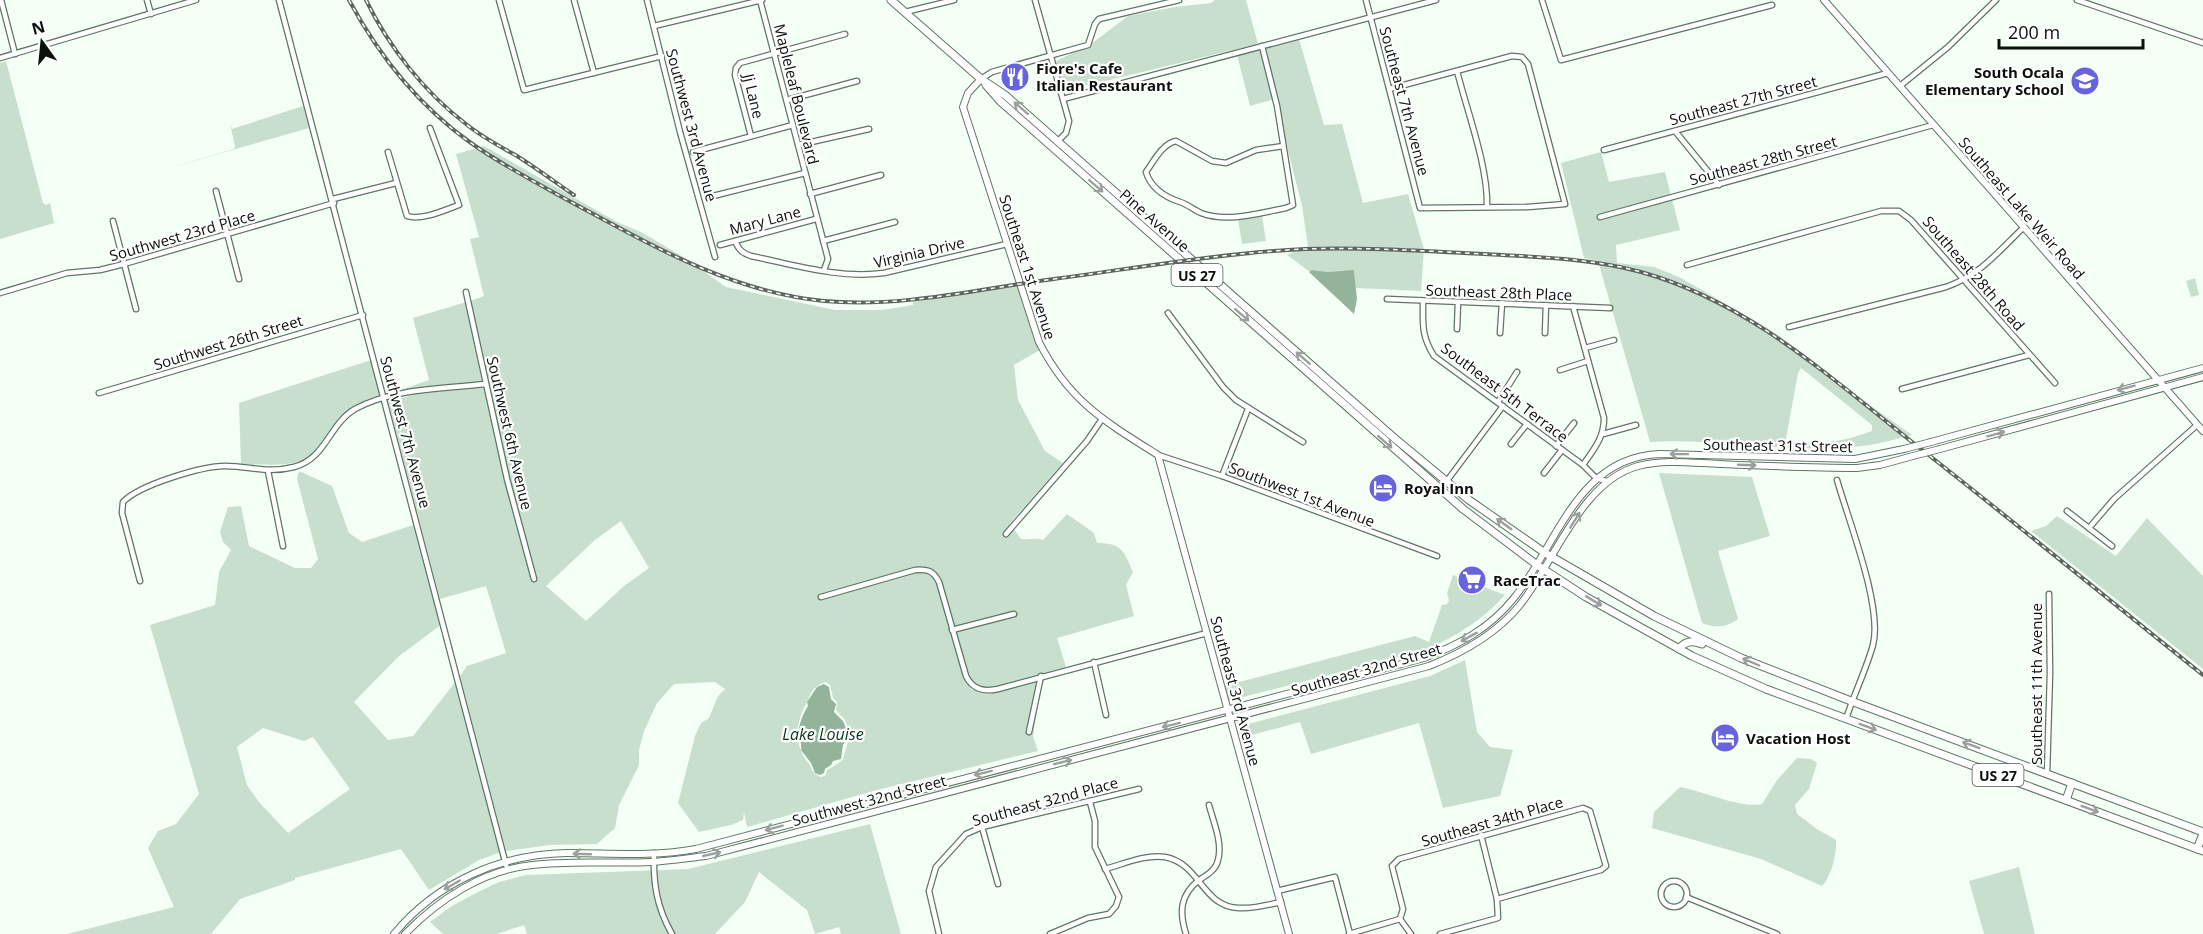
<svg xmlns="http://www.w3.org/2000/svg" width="2203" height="934" font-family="'Open Sans',sans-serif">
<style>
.green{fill:#c9dfcd;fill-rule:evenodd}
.water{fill:#93b49a}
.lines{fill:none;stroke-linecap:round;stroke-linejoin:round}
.minor-casing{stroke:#5e7663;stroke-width:7}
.major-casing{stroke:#5e7663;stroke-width:8}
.highway-casing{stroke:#5e7663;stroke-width:9}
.minor{stroke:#fff;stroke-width:4.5}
.major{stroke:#fff;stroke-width:6}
.highway{stroke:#fff;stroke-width:7}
.rail-casing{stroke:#5c665e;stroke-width:4}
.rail{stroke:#fff;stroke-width:1.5;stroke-dasharray:4.5;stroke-linecap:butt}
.major-bridge-casing{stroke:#5e7663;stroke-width:8;stroke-linecap:butt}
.major-bridge{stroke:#fff;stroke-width:6}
.oneway{stroke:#9ca09d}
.labels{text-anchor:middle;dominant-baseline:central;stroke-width:4.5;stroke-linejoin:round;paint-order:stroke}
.shield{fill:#fff;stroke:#525954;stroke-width:1.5}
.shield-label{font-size:14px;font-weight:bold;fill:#08120a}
.poi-label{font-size:15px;font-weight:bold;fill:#08120a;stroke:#fff;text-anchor:start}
.street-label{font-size:15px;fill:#08120a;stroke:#fff}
.water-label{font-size:16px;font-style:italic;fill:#0a3318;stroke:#fff}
</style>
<rect width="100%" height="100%" fill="#f4fff6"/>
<!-- green -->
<g class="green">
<path d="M1215 0H1246L1258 44 1064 91 1056 61 1091 44 1128 16 1175 7 1211 3Z"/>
<path d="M1299 39 1324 125 1342 124 1363 203 1408 194 1424 249 1421 291 1356 288 1354 271 1328 272 1312 270 1310 272 1287 255 1308 246 1302 206 1275 99 1250 106 1237 55Z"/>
<path d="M6 61 43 203 46 205 50 203 54 223 0 239V63Z"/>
<path d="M303 106 309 128 149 174 234 149 235 146 230 124 232 129Z"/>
<path d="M484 146 617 222 641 232 685 258 726 287 835 310H882L913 305V302L1017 285 1032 331 1040 350 1014 365 1018 400 1045 451 1063 463 1010 523 1021 539C1029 540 1036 537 1043 540L1067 514 1094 533 1097 543C1122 543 1124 551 1133 572L1126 585 1134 616 1057 638 1066 667 990 688 975 685 969 679 941 581 935 570 931 573 937 583 962 673 971 689 984 693H991L1037 680 1026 734 1031 735 1039 699 1033 736 1038 751 877 790 747 827 744 812 743 820 731 825 699 832 678 803 695 736 701 723 709 718 718 696 725 689 715 682 674 684 657 703 644 731 639 750V765L619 805 615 828 597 844 550 845 506 851 460 676 467 666 506 653 486 586 440 599 388 401 418 394 484 387 505 480 533 582 537 581 510 479 470 301 484 296 470 239 479 237 456 154ZM621 521 649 568 624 586 586 621 546 586 595 540ZM826 682 830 685 833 698 837 702 836 710 845 720 850 734 843 759 839 763 827 770 825 776 821 777C813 774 813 770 809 764 796 748 794 728 804 708 811 696 810 687 826 682Z"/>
<path d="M1601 152 1609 182 1665 172 1680 230 1616 245 1617 263 1654 267 1681 278 1764 326 1781 337 1793 351 1912 435C1893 440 1874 445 1854 447 1786 454 1717 438 1650 442L1598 261 1584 258 1561 163ZM1801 368 1872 425V431C1844 442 1815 445 1785 444L1798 373Z"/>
<path d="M1262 216 1266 241 1242 244 1238 219Z"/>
<path d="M2195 278 2199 295 2191 297 2186 281Z"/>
<path d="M466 302 482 382 417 388 386 395 429 380 413 318Z"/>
<path d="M371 360 381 397C368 402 351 406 340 417 329 430 324 447 309 457 292 468 260 464 241 464L239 403Z"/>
<path d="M400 467 442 624 398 657 354 702 388 740 413 736 456 681 501 852 479 860 429 890 401 849 295 878V880L240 899 211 934H67L174 907 148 848 158 831 176 824 199 794 150 625 215 605 219 572 231 550 223 542 220 532 228 507 241 506 249 546 295 568H311L318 559 297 479 299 471 332 486 349 533 362 542 413 525ZM263 728 304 741 313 737 350 789 288 833 259 802 247 785 237 747Z"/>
<path d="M1659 473 1752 477 1770 536 1718 551 1738 619C1726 628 1716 628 1702 623Z"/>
<path d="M2057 516 2116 556 2147 518 2203 576V669L2031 531 2046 526Z"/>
<path d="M1453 575 1505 595C1483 620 1455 637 1425 650L1228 701 1224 686 1415 636 1429 642 1442 605 1447 604 1449 601 1447 593Z"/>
<path d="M1465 660 1477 732 1490 747 1513 750 1500 796 1443 808 1419 723 1311 754 1300 722 1241 738 1237 727 1430 676Z"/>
<path d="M1797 758 1811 759 1817 763 1809 789 1795 805 1797 814 1817 829 1836 840C1837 854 1831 877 1822 886L1761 859 1652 828 1654 812 1680 787C1703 791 1742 809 1762 804L1777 780Z"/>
<path d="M870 824 901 934H841L839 927 815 934 807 910 759 872 745 902 715 934H527L524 925 497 934H443L430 922 452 906 474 894 499 882 526 875 688 869Z"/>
<path d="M2019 867 2035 934H1984L1969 881Z"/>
</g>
<!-- water -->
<g class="water">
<path d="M1312 270 1328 272 1354 270 1357 299 1354 314 1309 272Z"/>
<path d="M824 684 829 687 831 699 836 704 834 712 843 721 849 735 843 745 841 759 833 761 831 765 825 769 824 773 820 775 815 773 811 763 801 750C802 744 800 741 799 735 798 725 803 714 808 706L807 702 817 687Z"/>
</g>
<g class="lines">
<!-- minor casing -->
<g class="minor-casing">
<g id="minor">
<path d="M1 0 15 54"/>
<path d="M147 0 151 14"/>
<path d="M279 0 506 865"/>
<path d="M499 0 524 90 662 56"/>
<path d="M574 0 594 73"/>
<path d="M647 0 680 132 715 257"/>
<path d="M760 0 828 259 824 270"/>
<path d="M1035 0 1069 121 1066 133 1057 142"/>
<path d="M1366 0 1420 208 1528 207 1565 204 1528 64 1522 57 1512 56 1389 89"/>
<path d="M1542 0 1561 60 1772 5"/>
<path d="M2077 0 2203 43"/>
<path d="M905 12 954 0"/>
<path d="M654 26 762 0"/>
<path d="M1262 46 1277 106 1293 205 1286 208C1259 213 1227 223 1201 213 1194 210 1187 204 1180 202 1165 197 1151 189 1146 172 1154 161 1162 144 1176 141L1212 161 1226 163 1256 150 1283 146"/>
<path d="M0 58 196 0"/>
<path d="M1457 71C1467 111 1488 166 1487 206"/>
<path d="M981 79 992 72 1088 45 1095 24 1099 19 1179 0"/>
<path d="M1900 86 1948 47 1996 0"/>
<path d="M1063 99 1436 0"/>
<path d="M787 100 857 81"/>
<path d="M1675 131 1719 185"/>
<path d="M751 136 735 75 736 68 740 63 845 34"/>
<path d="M798 145 869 129"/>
<path d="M1604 150 1888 73"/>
<path d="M388 152 407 216C421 221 445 210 459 205L430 128"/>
<path d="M693 152 793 125"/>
<path d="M216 191 239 279"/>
<path d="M810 194 881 175"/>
<path d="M709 197 805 173"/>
<path d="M333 199 396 183"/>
<path d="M1600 217 1933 125"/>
<path d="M113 221 136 309"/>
<path d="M735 241C739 250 742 253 751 256 795 265 840 279 884 273L1007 244"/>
<path d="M823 241 895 222"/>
<path d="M720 245 816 219"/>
<path d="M1687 265 1881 211H1899L1911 220 2055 383"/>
<path d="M466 292 507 479 534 579"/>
<path d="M0 293 67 273 100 270 124 264 334 203"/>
<path d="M1387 299 1610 308"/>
<path d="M1423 301C1423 324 1421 335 1434 356L1583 465 1596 478 1606 481"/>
<path d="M1573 306 1604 418C1604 438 1594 449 1583 465"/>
<path d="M1168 313 1223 387 1236 400 1303 442"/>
<path d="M1789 327 1946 287C1980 275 1998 252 2023 228"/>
<path d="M1457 329 1458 302"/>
<path d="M1500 333 1502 303"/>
<path d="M1545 333 1546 305"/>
<path d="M1585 348 1614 340"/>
<path d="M1560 370 1588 361"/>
<path d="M1902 389 2029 355"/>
<path d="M99 393 363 315"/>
<path d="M1498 402 1517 372"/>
<path d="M1603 434 1636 425"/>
<path d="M1511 444 1527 424"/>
<path d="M1556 446 1574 423"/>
<path d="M1158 455 1222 476 1437 556"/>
<path d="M268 471 283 546"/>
<path d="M1544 473 1562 450"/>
<path d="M1222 476 1248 409"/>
<path d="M1837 480C1848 519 1883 607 1873 645 1866 670 1854 694 1846 719"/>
<path d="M1440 490 1503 406"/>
<path d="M2067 511 2112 546"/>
<path d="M2089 528 2114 499 2197 425"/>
<path d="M1006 534 1087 441 1102 419"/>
<path d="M140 581 122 513 123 502C139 485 202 466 225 466 251 466 266 474 294 467 326 459 329 424 355 409 394 388 443 389 485 384"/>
<path d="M821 597 915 570C927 569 933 570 939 582L966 676C973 690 984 692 998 689L1207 633"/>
<path d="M952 630 1014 614"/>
<path d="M1094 662 1106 715"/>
<path d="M1029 732 1041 676"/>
<path d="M2047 774 2050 673 2049 594"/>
<path d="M982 827 998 884"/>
<path d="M654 853C653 884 657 908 672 934"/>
<path d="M1105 869C1124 864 1145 854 1165 857 1201 864 1202 907 1239 908 1253 909 1267 905 1281 902"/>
<circle cx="1674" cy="894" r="13"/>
<path d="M1277 891 1335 877 1350 934"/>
<path d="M1686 897 1777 934"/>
<path d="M939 934 929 891 936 867 966 834 982 827 1139 789"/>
<path d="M1050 934 1088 918 1109 914 1116 906 1119 897 1095 847V821L1090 802"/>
<path d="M1186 934C1179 912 1180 895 1199 880 1207 875 1216 870 1218 860 1223 843 1213 821 1209 805"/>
<path d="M1349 934 1400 919"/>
<path d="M1411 934 1400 919 1403 909 1392 866 1399 859 1583 808 1590 811 1606 866 1601 870 1497 899"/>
<path d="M1440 934 1498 918 1497 899 1481 835"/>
</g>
</g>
<!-- major casing -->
<g class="major-casing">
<g id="major">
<path d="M1824 0 2203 431"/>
<path d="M981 79 968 93 963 107 1039 342C1069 401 1104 421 1158 455L1289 934"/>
<path d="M1931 442 2203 368"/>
<path d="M1940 449 2203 377"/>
<path d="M394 934C437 882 501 854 567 853 610 853 653 857 696 849L1424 658C1459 645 1490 628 1514 598 1558 544 1577 457 1660 454L1855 459 1904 449"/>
<path d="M405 934C438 900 483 870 532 865 571 860 611 864 651 862 669 861 688 858 706 856L1429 666C1462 653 1496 634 1519 606 1555 562 1580 482 1638 466 1664 459 1693 463 1720 464 1766 466 1811 468 1857 468L1880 465 1913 456"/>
</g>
</g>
<!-- highway casing -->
<g class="highway-casing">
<g id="highway">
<path d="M891 0 981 79 1005 95 1393 437 1469 500 1545 553 1654 616 1741 658 1851 701 2203 832"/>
<path d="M986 85 1000 101 1463 509 1537 565 1586 597 1692 656 1766 689 2203 851"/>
<path d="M1679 649C1685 641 1692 640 1702 644"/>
<path d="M2066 800 2072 783"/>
<path d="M2197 849 2203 834"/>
</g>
</g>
<!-- minor -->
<use href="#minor" class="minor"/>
<!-- major -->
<use href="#major" class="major"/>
<!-- highway -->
<use href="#highway" class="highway"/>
<!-- rail casing -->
<g class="rail-casing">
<g id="rail">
<path d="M349 0C379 56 419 106 471 143 502 165 537 183 571 202 651 245 731 292 824 301 902 308 977 289 1054 279 1137 268 1221 253 1305 249 1365 247 1425 251 1484 254 1536 257 1590 258 1641 272 1745 301 1824 372 1907 438 2007 516 2104 596 2203 675"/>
<path d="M366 0C389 47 424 92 466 124 482 137 499 146 517 156 536 168 555 182 574 195"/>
</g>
</g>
<!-- rail -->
<use href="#rail" class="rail"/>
<!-- major-bridge casing -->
<g class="major-bridge-casing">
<g id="major-bridge">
<path d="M1904 449 1931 442"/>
<path d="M1913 456 1940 449"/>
</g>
</g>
<!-- major-bridge -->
<use href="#major-bridge" class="major-bridge"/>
</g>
<!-- one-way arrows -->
<defs><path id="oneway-shaft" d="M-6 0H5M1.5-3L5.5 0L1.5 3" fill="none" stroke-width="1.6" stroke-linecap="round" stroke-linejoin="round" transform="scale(1.5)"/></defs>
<g class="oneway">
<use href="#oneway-shaft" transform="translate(1021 108) rotate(-139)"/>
<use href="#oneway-shaft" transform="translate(1096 186) rotate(41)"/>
<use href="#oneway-shaft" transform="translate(1242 315) rotate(41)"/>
<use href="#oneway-shaft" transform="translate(1303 358) rotate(-139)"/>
<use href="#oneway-shaft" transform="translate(2126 388) rotate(165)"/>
<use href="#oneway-shaft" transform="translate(1996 434) rotate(-15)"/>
<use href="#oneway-shaft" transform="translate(1385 442) rotate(41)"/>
<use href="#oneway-shaft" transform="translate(1679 454) rotate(-179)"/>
<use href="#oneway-shaft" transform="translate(1747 465) rotate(2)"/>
<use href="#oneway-shaft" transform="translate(1575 520) rotate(-58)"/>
<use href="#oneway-shaft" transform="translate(1504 524) rotate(-144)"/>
<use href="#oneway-shaft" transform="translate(1594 601) rotate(31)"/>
<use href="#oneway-shaft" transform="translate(1469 637) rotate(151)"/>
<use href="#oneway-shaft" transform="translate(1751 662) rotate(-157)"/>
<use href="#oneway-shaft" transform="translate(1171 725) rotate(166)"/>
<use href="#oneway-shaft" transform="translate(1868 727) rotate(20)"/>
<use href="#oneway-shaft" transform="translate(1971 745) rotate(-160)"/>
<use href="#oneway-shaft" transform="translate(1063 762) rotate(-14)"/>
<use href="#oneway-shaft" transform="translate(983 773) rotate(166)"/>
<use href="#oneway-shaft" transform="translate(2090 809) rotate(20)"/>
<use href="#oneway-shaft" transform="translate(774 828) rotate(165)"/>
<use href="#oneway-shaft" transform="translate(582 854) rotate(-178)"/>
<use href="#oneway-shaft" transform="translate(712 854) rotate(-13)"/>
<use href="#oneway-shaft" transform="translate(452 885) rotate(150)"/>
</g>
<!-- icons -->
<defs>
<g id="restaurant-disc" transform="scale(1.5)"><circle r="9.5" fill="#6663dc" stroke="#fff"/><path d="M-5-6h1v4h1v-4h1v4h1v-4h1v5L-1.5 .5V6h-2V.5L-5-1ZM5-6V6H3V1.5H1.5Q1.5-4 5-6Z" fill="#fff"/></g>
<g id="school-disc" transform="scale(1.5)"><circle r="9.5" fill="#6663dc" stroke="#fff"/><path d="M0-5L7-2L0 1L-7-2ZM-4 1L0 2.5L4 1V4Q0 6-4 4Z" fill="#fff"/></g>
<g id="hotel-disc" transform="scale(1.5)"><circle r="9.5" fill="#6663dc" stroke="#fff"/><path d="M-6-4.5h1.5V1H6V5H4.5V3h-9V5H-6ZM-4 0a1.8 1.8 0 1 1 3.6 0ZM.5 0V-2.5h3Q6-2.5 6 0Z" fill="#fff"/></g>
<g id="supermarket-disc" transform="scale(1.5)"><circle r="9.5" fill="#6663dc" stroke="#fff"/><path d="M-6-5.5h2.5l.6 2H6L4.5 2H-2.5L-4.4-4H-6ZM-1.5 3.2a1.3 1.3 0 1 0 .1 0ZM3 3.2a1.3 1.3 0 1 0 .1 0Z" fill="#fff"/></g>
</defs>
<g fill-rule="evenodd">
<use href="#restaurant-disc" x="1015" y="77"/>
<use href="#school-disc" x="2085" y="81"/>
<use href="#hotel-disc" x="1383" y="488"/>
<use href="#supermarket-disc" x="1472" y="580"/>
<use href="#hotel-disc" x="1725" y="738"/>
</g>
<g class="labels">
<!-- shield labels -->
<g class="shield">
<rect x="1171.5" y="264" width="51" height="22" rx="4.5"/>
<rect x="1972.5" y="764" width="51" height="22" rx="4.5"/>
</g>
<g class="shield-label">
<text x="1197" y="275">US 27</text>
<text x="1998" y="775">US 27</text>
</g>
<!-- poi labels -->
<g class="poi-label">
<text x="1036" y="68">Fiore's Cafe<tspan x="1036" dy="17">Italian Restaurant</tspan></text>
<text x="2064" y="72" text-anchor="end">South Ocala<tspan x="2064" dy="17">Elementary School</tspan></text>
<text x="1404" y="488">Royal Inn</text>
<text x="1493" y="580">RaceTrac</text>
<text x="1746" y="738">Vacation Host</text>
</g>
<!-- street labels -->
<g class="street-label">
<text transform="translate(797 94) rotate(76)">Mapleleaf Boulevard</text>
<text transform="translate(754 96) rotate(77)">Jj Lane</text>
<text transform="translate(1743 100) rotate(-15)">Southeast 27th Street</text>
<text transform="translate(1405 101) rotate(75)">Southeast 7th Avenue</text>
<text transform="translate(692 125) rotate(75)">Southwest 3rd Avenue</text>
<text transform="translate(1763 160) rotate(-15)">Southeast 28th Street</text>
<text transform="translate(2022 208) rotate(49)">Southeast Lake Weir Road</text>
<text transform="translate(765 220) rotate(-15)">Mary Lane</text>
<text transform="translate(1155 220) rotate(41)">Pine Avenue</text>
<text transform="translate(182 235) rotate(-16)">Southwest 23rd Place</text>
<text transform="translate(919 252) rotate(-13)">Virginia Drive</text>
<text transform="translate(1028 267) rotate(72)">Southeast 1st Avenue</text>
<text transform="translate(1974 273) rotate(49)">Southeast 28th Road</text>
<text transform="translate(1499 292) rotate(2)">Southeast 28th Place</text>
<text transform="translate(228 342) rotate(-17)">Southwest 26th Street</text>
<text transform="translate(1505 392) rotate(37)">Southeast 5th Terrace</text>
<text transform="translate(406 432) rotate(75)">Southwest 7th Avenue</text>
<text transform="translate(510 433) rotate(77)">Southwest 6th Avenue</text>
<text transform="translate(1778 445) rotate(1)">Southeast 31st Street</text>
<text transform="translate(1302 494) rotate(21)">Southwest 1st Avenue</text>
<text transform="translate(1366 669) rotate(-16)">Southeast 32nd Street</text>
<text transform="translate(2036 684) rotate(-90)">Southeast 11th Avenue</text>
<text transform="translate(1236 691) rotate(75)">Southeast 3rd Avenue</text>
<text transform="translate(869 800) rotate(-15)">Southwest 32nd Street</text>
<text transform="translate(1045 801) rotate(-15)">Southeast 32nd Place</text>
<text transform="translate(1492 821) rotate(-16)">Southeast 34th Place</text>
</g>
<!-- water labels -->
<g class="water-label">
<text x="823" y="734">Lake Louise</text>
</g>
</g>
<!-- north arrow -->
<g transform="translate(42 42) rotate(345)" stroke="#ffffff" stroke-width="4.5" paint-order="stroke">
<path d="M0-4.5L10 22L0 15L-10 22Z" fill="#08120a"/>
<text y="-9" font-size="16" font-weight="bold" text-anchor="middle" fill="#08120a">N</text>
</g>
<!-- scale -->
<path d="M1999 39v9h144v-9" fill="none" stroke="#08120a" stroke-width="3"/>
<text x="2008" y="39" font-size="18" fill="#08120a" stroke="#ffffff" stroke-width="4.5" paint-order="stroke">200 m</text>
</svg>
